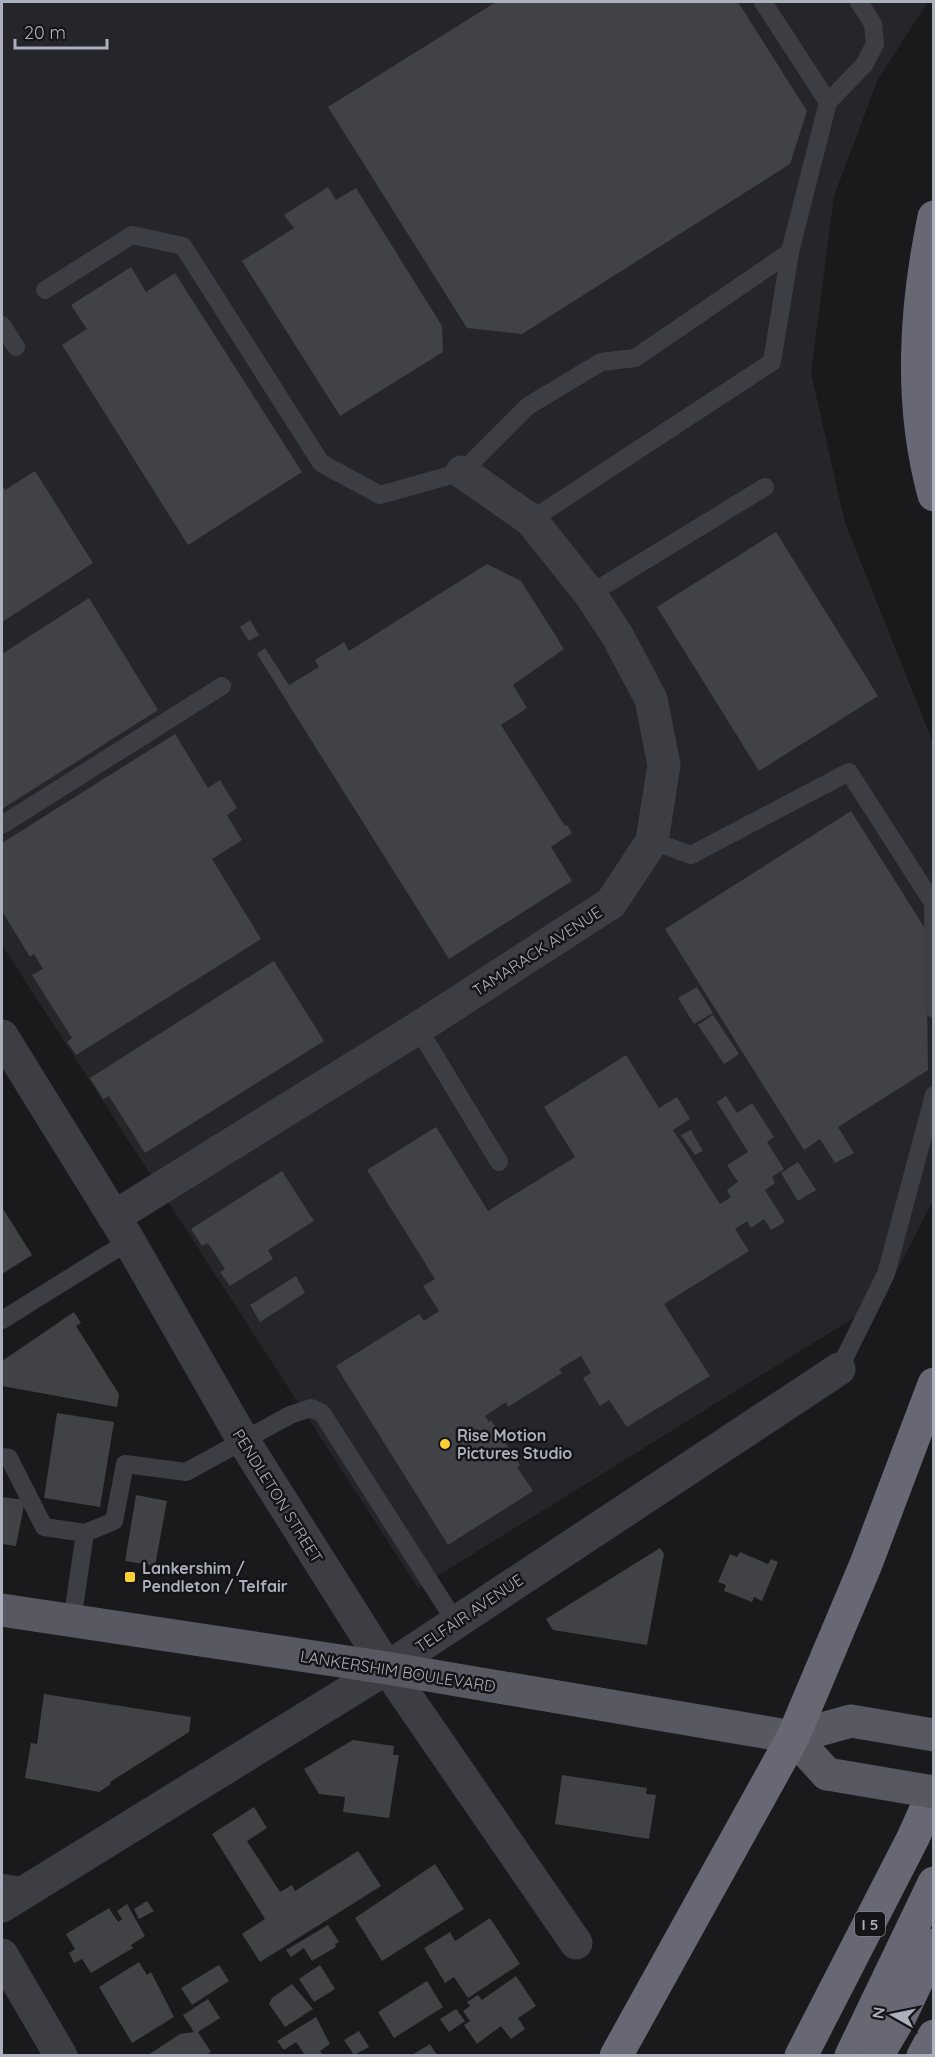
<svg xmlns="http://www.w3.org/2000/svg" width="935" height="2057" font-family="Quicksand,sans-serif">
<style>
.built{fill:#26262a}
.building{fill:#414246}
.lines{fill:none;stroke-linecap:round;stroke-linejoin:round}
.lane{stroke:#3d3d44;stroke-width:18}
.street{stroke:#3d3d44;stroke-width:33}
.primary{stroke:#575861;stroke-width:33}
.highway{stroke:#676873;stroke-width:33}
.primary-bridge{stroke:#575861;stroke-width:33}
.poi-dot{fill:#f9d036;stroke:#151518;stroke-width:2}
.labels{text-anchor:middle;dominant-baseline:central;stroke-width:5;stroke-linejoin:round;paint-order:stroke}
.shield{fill:#151518;stroke:#7f818b;stroke-width:1.5}
.shield-label{font-size:15px;font-weight:bold;fill:#acafbc}
.street-label{font-size:16px;fill:#acafbc;stroke:#151518}
.poi-label{font-size:16px;font-weight:bold;fill:#acafbc;stroke:#151518;text-anchor:start}
</style>
<rect width="100%" height="100%" fill="#1a1a1c"/>
<!-- built -->
<path class="built" d="M2 2H928L878 79 834 196 811 373 845 523 933 743V1201L881 1301 418 1588 2 945Z"/>
<!-- building -->
<g class="building">
<path d="M496 2H738L807 111 790 164 522 334 467 328 328 107Z"/>
<path d="M328 187 336 200 356 188 442 326 443 352 340 416 242 261 294 228 284 215Z"/>
<path d="M131 267 146 292 175 273 302 472 188 545 62 345 87 329 71 305Z"/>
<path d="M35 471 93 563 2 622V484L5 490Z"/>
<path d="M776 532 878 696 759 771 657 607Z"/>
<path d="M487 564 521 581 564 649 513 685 527 708 501 725 565 826 567 825 572 833 551 847 572 881 449 959 257 654 265 648 289 685 319 667 315 660 344 642 349 651Z"/>
<path d="M89 598 158 710 2 809V654Z"/>
<path d="M250 620 259 635 249 641 240 627Z"/>
<path d="M175 734 208 788 220 780 237 808 227 815 242 840 212 859 261 939 76 1055 67 1042 72 1038 32 975 43 969 34 954 30 957 2 911V843Z"/>
<path d="M851 811 926 930 928 1070 838 1127 854 1153 835 1163 820 1139 804 1150 665 929Z"/>
<path d="M274 961 324 1041 145 1153 109 1096 103 1099 90 1078Z"/>
<path d="M697 987 713 1013 694 1024 678 998Z"/>
<path d="M713 1015 739 1054 724 1064 698 1025Z"/>
<path d="M626 1055 659 1108 677 1097 690 1119 673 1130 720 1204 731 1197 727 1190 738 1182 727 1165 748 1152 717 1102 726 1096 737 1113 752 1103 774 1137 767 1142 784 1169 772 1177 775 1183 765 1190 785 1222 771 1230 764 1219 751 1228 747 1221 735 1229 749 1251 664 1304 710 1376 627 1427 609 1400 600 1406 583 1378 591 1373 581 1356 559 1369 562 1373 508 1407 506 1402 485 1416 489 1422 491 1420 520 1465 517 1467 533 1491 448 1545 336 1366 419 1314 424 1321 439 1311 423 1286 435 1279 367 1170 436 1127 488 1211 575 1157 544 1107Z"/>
<path d="M691 1130 703 1151 695 1155 681 1135Z"/>
<path d="M798 1162 816 1190 798 1201 781 1173Z"/>
<path d="M282 1171 314 1221 268 1250 273 1259 230 1286 220 1272 225 1269 208 1243 202 1246 191 1229Z"/>
<path d="M2 1207 32 1255 2 1274Z"/>
<path d="M296 1276 305 1293 260 1322 250 1305Z"/>
<path d="M74 1312 81 1323 76 1326 119 1394 117 1407 2 1386V1361Z"/>
<path d="M57 1413 114 1422 100 1507 44 1498Z"/>
<path d="M136 1495 167 1501 155 1566 125 1561Z"/>
<path d="M2 1497 25 1500 16 1546 2 1544Z"/>
<path d="M660 1548 664 1554 647 1645 553 1630 546 1619Z"/>
<path d="M740 1552 768 1564 771 1559 778 1562 762 1601 754 1597 752 1602 724 1591 726 1585 718 1582 730 1554 737 1557Z"/>
<path d="M44 1694 191 1717 189 1732 110 1782 111 1784 99 1792 25 1778 31 1743 37 1744Z"/>
<path d="M353 1740 394 1746 393 1755H399L389 1818 343 1812 345 1797 319 1794 304 1769Z"/>
<path d="M562 1775 647 1788 646 1794 656 1795 649 1839 555 1824Z"/>
<path d="M254 1807 267 1828 247 1841 280 1892 292 1885 295 1891 358 1851 381 1886 260 1962 242 1934 265 1919 212 1834Z"/>
<path d="M435 1864 464 1909 382 1961 355 1918Z"/>
<path d="M147 1901 154 1911 139 1919 134 1909Z"/>
<path d="M127 1904 145 1936 131 1945 133 1948 91 1973 82 1959 74 1963 69 1953 75 1949 66 1934 109 1908 118 1922 122 1919 117 1911Z"/>
<path d="M490 1918 520 1964 468 1998 454 1977 445 1983 424 1948 450 1932 455 1941Z"/>
<path d="M328 1925 339 1942 335 1944 336 1947 312 1961 304 1948 291 1957 286 1950Z"/>
<path d="M139 1962 147 1975 151 1972 174 2017 132 2043 99 1987Z"/>
<path d="M219 1965 229 1981 192 2005 181 1988Z"/>
<path d="M320 1965 335 1989 314 2002 299 1979Z"/>
<path d="M516 1976 536 2006 518 2018 525 2029 511 2039 501 2026 477 2044 464 2025 470 2021 463 2011 470 2006 467 2002 478 1995 482 2000Z"/>
<path d="M427 1981 443 2007 394 2038 378 2012Z"/>
<path d="M292 1984 313 2009 285 2027 269 2004 272 1998Z"/>
<path d="M208 1999 220 2018 198 2032 211 2052 206 2055H148L180 2034 194 2032 183 2015Z"/>
<path d="M456 2009 465 2021 449 2032 440 2019Z"/>
<path d="M316 2017 330 2044 320 2051 323 2055H305L296 2042 284 2050 277 2041Z"/>
<path d="M359 2031 369 2047 354 2055 344 2040Z"/>
<path d="M430 2044 437 2055H412Z"/>
</g>
<g class="lines">
<!-- lane -->
<g class="lane">
<path d="M763 2 828 102"/>
<path d="M45 290 132 235 183 246 321 463 380 495 462 472 528 406 601 362 635 358 790 252 828 102 864 65 875 44 873 24 859 2"/>
<path d="M2 325 16 347"/>
<path d="M531 520 772 362 790 252"/>
<path d="M590 594 765 487"/>
<path d="M2 825 222 686"/>
<path d="M652 841 691 855 849 772 933 903 934 1009"/>
<path d="M418 1028 499 1162"/>
<path d="M2 1320 129 1241"/>
<path d="M839 1369 886 1274 934 1095"/>
<path d="M2 1457 9 1458 44 1527 85 1533"/>
<path d="M72 1621 85 1533 114 1521 125 1464 186 1472 290 1415 311 1408 322 1413 455 1621"/>
<path d="M2 1883 30 1887"/>
</g>
<!-- street -->
<g class="street">
<path d="M2 1036 129 1241 243 1440 387 1668 576 1943"/>
<path d="M114 1217 418 1028 611 903 652 841 664 765 651 699 617 635 590 594 531 520 462 472"/>
<path d="M2 1906 387 1668 839 1369"/>
<path d="M2 1955 61 2056"/>
</g>
<!-- primary -->
<g class="primary">
<path d="M2 1610 387 1668 793 1737 851 1721 934 1735"/>
<path d="M793 1737 827 1774"/>
</g>
<!-- highway -->
<g class="highway">
<path d="M934 217C915 309 909 403 934 495"/>
<path d="M616 2056 793 1737 866 1564 934 1384"/>
<path d="M801 2056 913 1838 934 1791"/>
<path d="M851 2056 934 1883"/>
<path d="M877 2056 900 2017 934 1945"/>
<path d="M923 2056 934 2036"/>
</g>
<!-- primary-bridge -->
<path class="primary-bridge" d="M827 1774 934 1792"/>
</g>
<!-- markers -->
<g class="poi-dot">
<circle cx="445" cy="1444" r="6"/>
<rect x="124" y="1571" width="12" height="12" rx="3"/>
</g>
<g class="labels">
<!-- shield labels -->
<rect class="shield" x="855" y="1912" width="30" height="24" rx="4.5"/>
<g class="shield-label">
<text x="870" y="1924">I 5</text>
</g>
<!-- street labels -->
<g class="street-label">
<text transform="translate(537 951) rotate(-33)">TAMARACK AVENUE</text>
<text transform="translate(278 1496) rotate(58)">PENDLETON STREET</text>
<text transform="translate(469 1613) rotate(-34)">TELFAIR AVENUE</text>
<text transform="translate(398 1671) rotate(9)">LANKERSHIM BOULEVARD</text>
</g>
<!-- poi labels -->
<g class="poi-label">
<text x="457" y="1435">Rise Motion<tspan x="457" dy="18">Pictures Studio</tspan></text>
<text x="142" y="1568">Lankershim /<tspan x="142" dy="18">Pendleton / Telfair</tspan></text>
</g>
</g>
<!-- border -->
<rect width="935" height="2057" fill="none" stroke="#acafbc" stroke-width="6"/>
<!-- north arrow -->
<g transform="translate(893 2015) rotate(279)" stroke="#151518" stroke-width="4.5" paint-order="stroke">
<path d="M0-4.5L10 22L0 15L-10 22Z" fill="#acafbc"/>
<text y="-9" font-size="16" font-weight="bold" text-anchor="middle" fill="#acafbc">N</text>
</g>
<!-- scale -->
<path d="M15 39v9h92v-9" fill="none" stroke="#acafbc" stroke-width="3"/>
<text x="24" y="39" font-size="18" fill="#acafbc" stroke="#151518" stroke-width="4.5" paint-order="stroke">20 m</text>
</svg>
